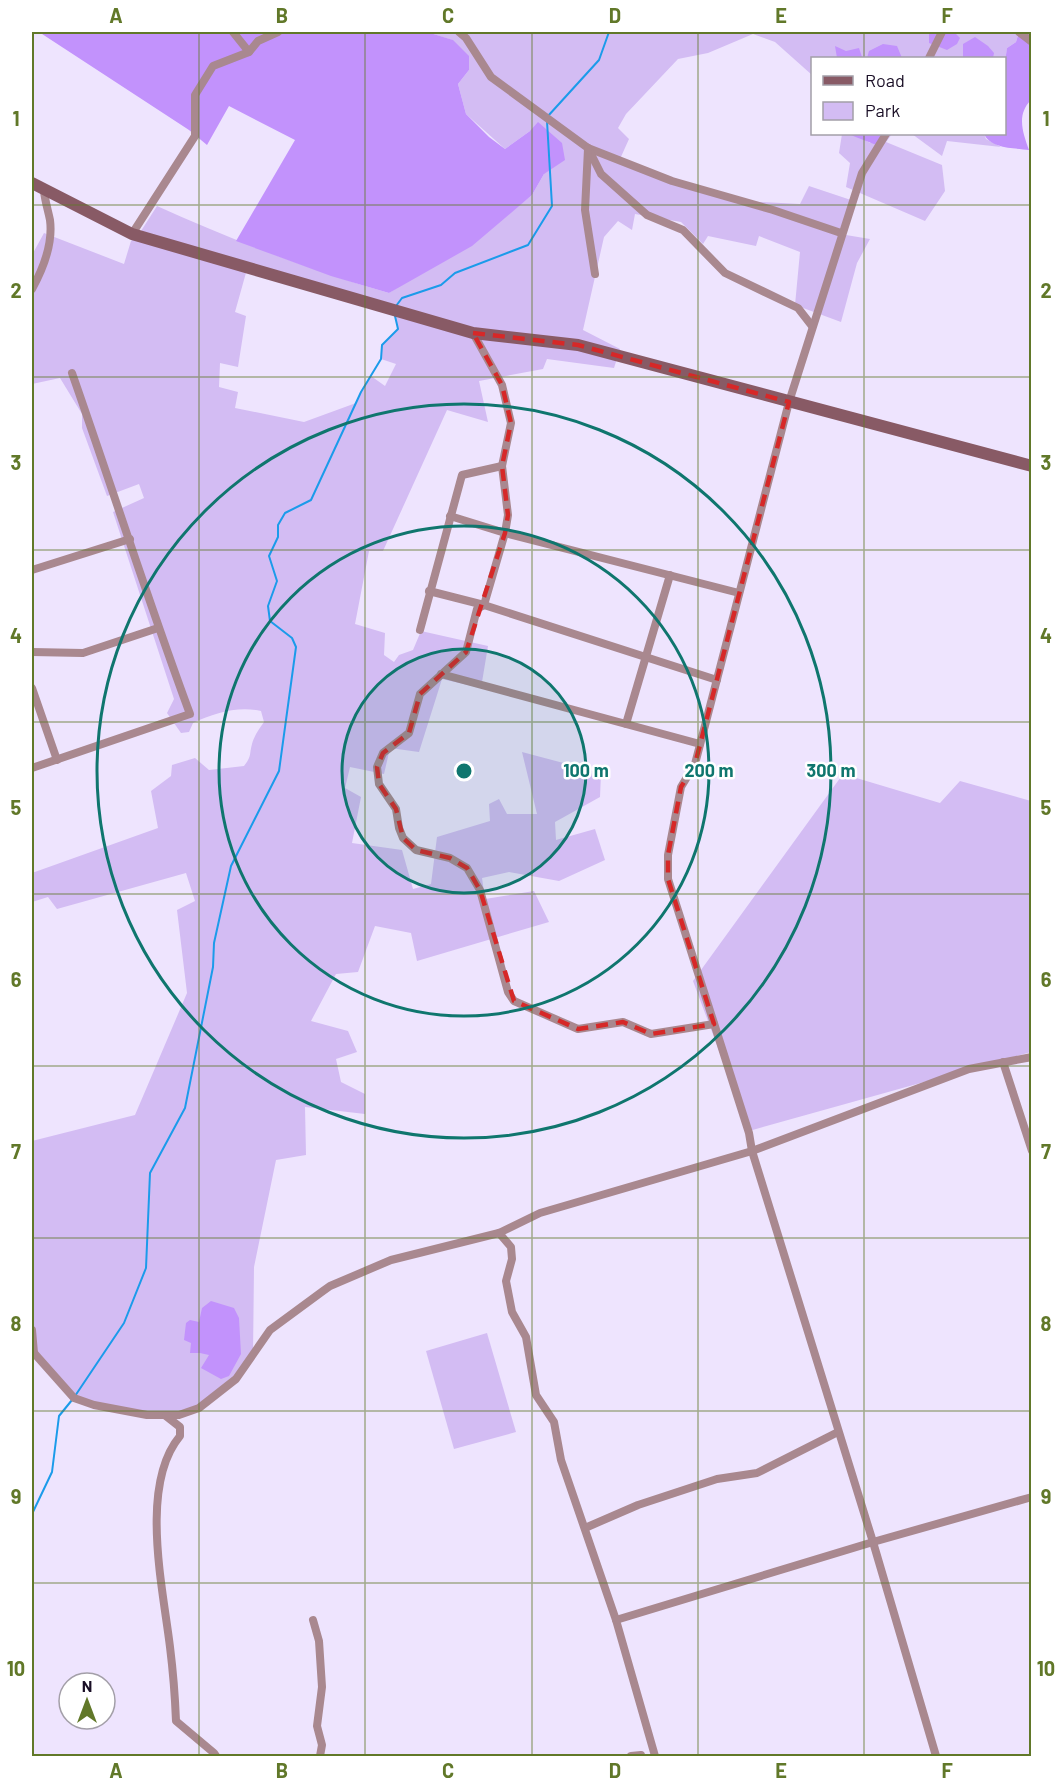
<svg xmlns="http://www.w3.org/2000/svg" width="1063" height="1788" font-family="Barlow,sans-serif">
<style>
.green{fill:#d3bcf3;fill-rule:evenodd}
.forest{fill:#c292fc}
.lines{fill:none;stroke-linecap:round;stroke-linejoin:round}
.stream{stroke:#1b9bea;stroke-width:2}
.street{stroke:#a9888f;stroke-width:8}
.secondary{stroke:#885a65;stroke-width:12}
.marked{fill:none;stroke:#d62828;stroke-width:4.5;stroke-dasharray:12 8;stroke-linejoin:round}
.grid{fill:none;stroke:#617829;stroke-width:1.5;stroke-opacity:0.55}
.ring{fill:none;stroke:#0f766e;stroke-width:3}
.centre{fill:#0f766e;stroke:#fff;stroke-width:3}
.ring-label{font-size:18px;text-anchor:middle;font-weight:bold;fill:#0f766e;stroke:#fff;stroke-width:5;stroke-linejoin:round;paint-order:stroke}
.neatline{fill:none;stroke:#617829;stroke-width:2}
.grid-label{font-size:20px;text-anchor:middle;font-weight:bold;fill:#617829}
</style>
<rect width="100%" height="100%" fill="#eee4fe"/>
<!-- green -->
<g class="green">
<path d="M427 32H1019L1016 42 1007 48 1005 69 1004 58H812V75L775 42 753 34 708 53 678 59 626 114 618 128 629 139 620 159 741 201 800 204 809 186 854 201 840 234 870 239 857 263 841 322 795 305 800 252 759 236 756 246 708 236 703 244 681 222 635 214 632 230 618 221 604 237 583 330 620 349 614 368 547 359 543 369 479 381 488 422 447 410 383 551H369L355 624 385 633 384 655 394 662 399 655 413 650 421 631 488 646 481 688 442 679 419 752 390 748 384 774 350 767 345 788 361 797 352 843 402 850 413 889 431 884 437 837 490 821 489 804 499 799 507 814H537L522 752 601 773 600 797 555 822 556 840 595 829 605 860 559 881 509 872 482 878 485 899 534 891 549 922 417 961 411 933 375 926 358 972 336 974 311 1021 348 1031 357 1052 336 1059 341 1082 365 1094V1114L305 1107 306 1155 276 1160 254 1267 253 1355 236 1379 199 1408 166 1416 74 1398 34 1353 32 1330V1141L135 1115 187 993 177 910 195 901 186 873 57 909 48 897 32 902V873L158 828 151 791 171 776 172 765 195 758 209 770 244 766C252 756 249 755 252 744 254 736 259 729 264 722L261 711C237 706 215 713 193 723L189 732 181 733 167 713 174 699 113 512 144 498 139 484 107 496 82 428V414L60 378 32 384V255L44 233 124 264 131 241 141 231 157 206C233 240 309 270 389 293L505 217 532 195 544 174 530 131 505 149 466 114 458 84 469 70 452 40ZM249 262 395 316 398 329 382 345 381 359 396 364 385 386 371 376 356 403 304 422 235 408 238 392 219 387 220 363 238 367 246 316 235 312Z"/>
<path d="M842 134 858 136 870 143 883 134H892L886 142 942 165 945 191 925 221 846 187 850 163 839 153Z"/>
<path d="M912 134H984L986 139 1001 147 947 141 942 156Z"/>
<path d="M843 774 940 803 960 781 1031 801V1052L749 1131 693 981Z"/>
<path d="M487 1333 516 1432 454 1449 426 1351Z"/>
</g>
<!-- forest -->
<g class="forest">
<path d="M39 32H427L453 40 469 56V70L458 84 466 114 489 137 505 149 530 131 538 122 562 143 565 160 544 174 532 195 472 246 389 293 331 276 236 241 295 140 229 106 207 145 189 130Z"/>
<path d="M929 32H954L960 38 957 44 947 50 929 43Z"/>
<path d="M1019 32H1031V100C1016 115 1023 133 1029 150 1015 148 991 149 984 134H1004V69L1007 48 1016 42Z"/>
<path d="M975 37 988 46 994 53 993 58H963V44Z"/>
<path d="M883 44 897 46 902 58H867L869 51Z"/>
<path d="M835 46 846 51 859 48 862 57 837 58Z"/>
<path d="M848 134H883L879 146Z"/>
<path d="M211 1301 234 1308 239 1318 241 1354 229 1376 221 1379 201 1368 209 1355 200 1353H190L191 1343 184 1340 186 1323 190 1320 199 1322 202 1308Z"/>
</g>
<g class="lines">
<!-- stream -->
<g class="stream">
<path d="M548 116 599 60 609 32"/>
<path d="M396 306 402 298 441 285 455 273 528 245 552 206 547 121"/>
<path d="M75 1396 124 1323 146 1268 150 1173 185 1108 213 967 214 943 231 866 279 771 296 647 292 638 270 621 268 606 277 581 269 556 278 537V525L285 513 311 500 361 392 381 359 382 345 398 329 395 316"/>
<path d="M32 1514 52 1472 59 1416 72 1400"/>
</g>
<!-- street -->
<g class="street">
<path d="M233 32 249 52"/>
<path d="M459 32 466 38 491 77 588 148 672 181 773 210 841 233"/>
<path d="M1019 32 1032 42"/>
<path d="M929 58 942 32"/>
<path d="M886 134 862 173 789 402 695 764 681 787 668 855V879L749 1133 752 1151 873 1542 936 1756"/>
<path d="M588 148 601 174 647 215 683 230 725 273 798 308 812 326"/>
<path d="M588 149 585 210 595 274"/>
<path d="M132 234 195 136V95L213 66 249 52 258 41 278 32"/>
<path d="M32 289C43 269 53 243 50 220 48 210 45 201 44 191"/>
<path d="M473 333 502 385 511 423 502 466 508 515 505 533 484 605 477 609 466 652 420 694 409 733 383 753 377 767 379 784 396 809 399 828 403 838 416 850 450 858 467 868 480 890 508 992 514 1001 578 1029 623 1022 651 1034 714 1024"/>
<path d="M450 516 505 533 739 593"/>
<path d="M32 570 130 539"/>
<path d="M429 591 484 605 717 680"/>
<path d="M420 630 462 475 502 466"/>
<path d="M32 652 83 653 158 628"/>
<path d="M441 674 700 744"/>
<path d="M32 688 57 760"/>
<path d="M626 724 670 575"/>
<path d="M32 768 190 714C148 601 112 487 72 373"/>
<path d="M1003 1062 1032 1151"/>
<path d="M499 1233 511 1247 512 1259 506 1281 512 1312 526 1337 536 1395 554 1422 561 1460 616 1620 655 1756"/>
<path d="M32 1330 34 1353 32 1355"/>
<path d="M34 1353 74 1398 94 1405 147 1415H179L199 1408 236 1379 270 1330 323 1291 330 1286 391 1260 499 1233 540 1213 752 1151 969 1069 1032 1057"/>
<path d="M166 1416 180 1427V1436C139 1485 163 1588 170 1647 173 1671 175 1696 176 1721L214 1753 216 1756"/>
<path d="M585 1528 638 1505 717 1479 757 1473 838 1432"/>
<path d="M313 1620 319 1641 322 1687 317 1726 322 1745 320 1756"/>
<path d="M616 1620 873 1542 1032 1497"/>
<path d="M631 1756 641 1755"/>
</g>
<!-- secondary -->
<path class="secondary" d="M32 183 132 234 473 333 578 345 1032 466"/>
</g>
<!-- marked area -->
<path class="marked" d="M473 333 578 345 789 402 695 764 681 787 668 855V879L714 1024 651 1034 623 1022 578 1029 514 1001 480 890 467 868 450 858 416 850 403 838 396 809 379 784 377 767 383 753 409 733 420 694 466 652 505 533 508 515 502 466 511 423 502 385Z"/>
<!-- grid -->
<path class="grid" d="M199 32V1756M365 32V1756M532 32V1756M698 32V1756M864 32V58M864 134V1756M32 205H1032M32 377H1032M32 550H1032M32 722H1032M32 894H1032M32 1066H1032M32 1238H1032M32 1411H1032M32 1583H1032"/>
<!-- distance rings -->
<circle cx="464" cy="771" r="122" fill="#0f766e" fill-opacity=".12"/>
<g class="ring">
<circle cx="464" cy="771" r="122"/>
<circle cx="464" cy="771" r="245"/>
<circle cx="464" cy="771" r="367"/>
</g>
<circle cx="464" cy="771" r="9" class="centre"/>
<g class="ring-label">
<text x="586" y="777">100 m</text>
<text x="709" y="777">200 m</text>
<text x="831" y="777">300 m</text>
</g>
<!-- border -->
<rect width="1063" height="1788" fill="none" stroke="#ffffff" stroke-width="66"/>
<!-- legend -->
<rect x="811" y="57" width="195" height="78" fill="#ffffff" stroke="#a39fa8" stroke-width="1.5"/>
<rect x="823" y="76" width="30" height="9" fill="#885a65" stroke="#a39fa8" stroke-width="1.5"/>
<text x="865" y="87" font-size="18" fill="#1a0f26">Road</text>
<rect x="823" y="102" width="30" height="18" fill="#d3bcf3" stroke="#a39fa8" stroke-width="1.5"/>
<text x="865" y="117" font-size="18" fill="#1a0f26">Park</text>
<!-- north arrow -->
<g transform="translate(87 1701)"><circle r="28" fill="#ffffff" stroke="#a39fa8" stroke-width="1.5"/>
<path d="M0-4.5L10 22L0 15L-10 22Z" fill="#617829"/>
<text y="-9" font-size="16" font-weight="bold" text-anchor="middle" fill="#1a0f26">N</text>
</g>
<rect x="33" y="33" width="997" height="1722" class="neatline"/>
<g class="grid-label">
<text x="116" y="23">A</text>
<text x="282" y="23">B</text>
<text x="448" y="23">C</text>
<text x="615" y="23">D</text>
<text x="781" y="23">E</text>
<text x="947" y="23">F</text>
<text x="16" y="126">1</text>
<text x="1046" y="126">1</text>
<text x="16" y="298">2</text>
<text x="1046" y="298">2</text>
<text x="16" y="470">3</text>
<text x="1046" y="470">3</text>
<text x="16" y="643">4</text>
<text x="1046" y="643">4</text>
<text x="16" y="815">5</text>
<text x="1046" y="815">5</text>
<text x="16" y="987">6</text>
<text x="1046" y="987">6</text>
<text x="16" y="1159">7</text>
<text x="1046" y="1159">7</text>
<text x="16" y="1331">8</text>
<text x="1046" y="1331">8</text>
<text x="16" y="1504">9</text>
<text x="1046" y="1504">9</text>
<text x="16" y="1676">10</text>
<text x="1046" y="1676">10</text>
<text x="116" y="1778">A</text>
<text x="282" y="1778">B</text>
<text x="448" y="1778">C</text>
<text x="615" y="1778">D</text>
<text x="781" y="1778">E</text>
<text x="947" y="1778">F</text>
</g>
</svg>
